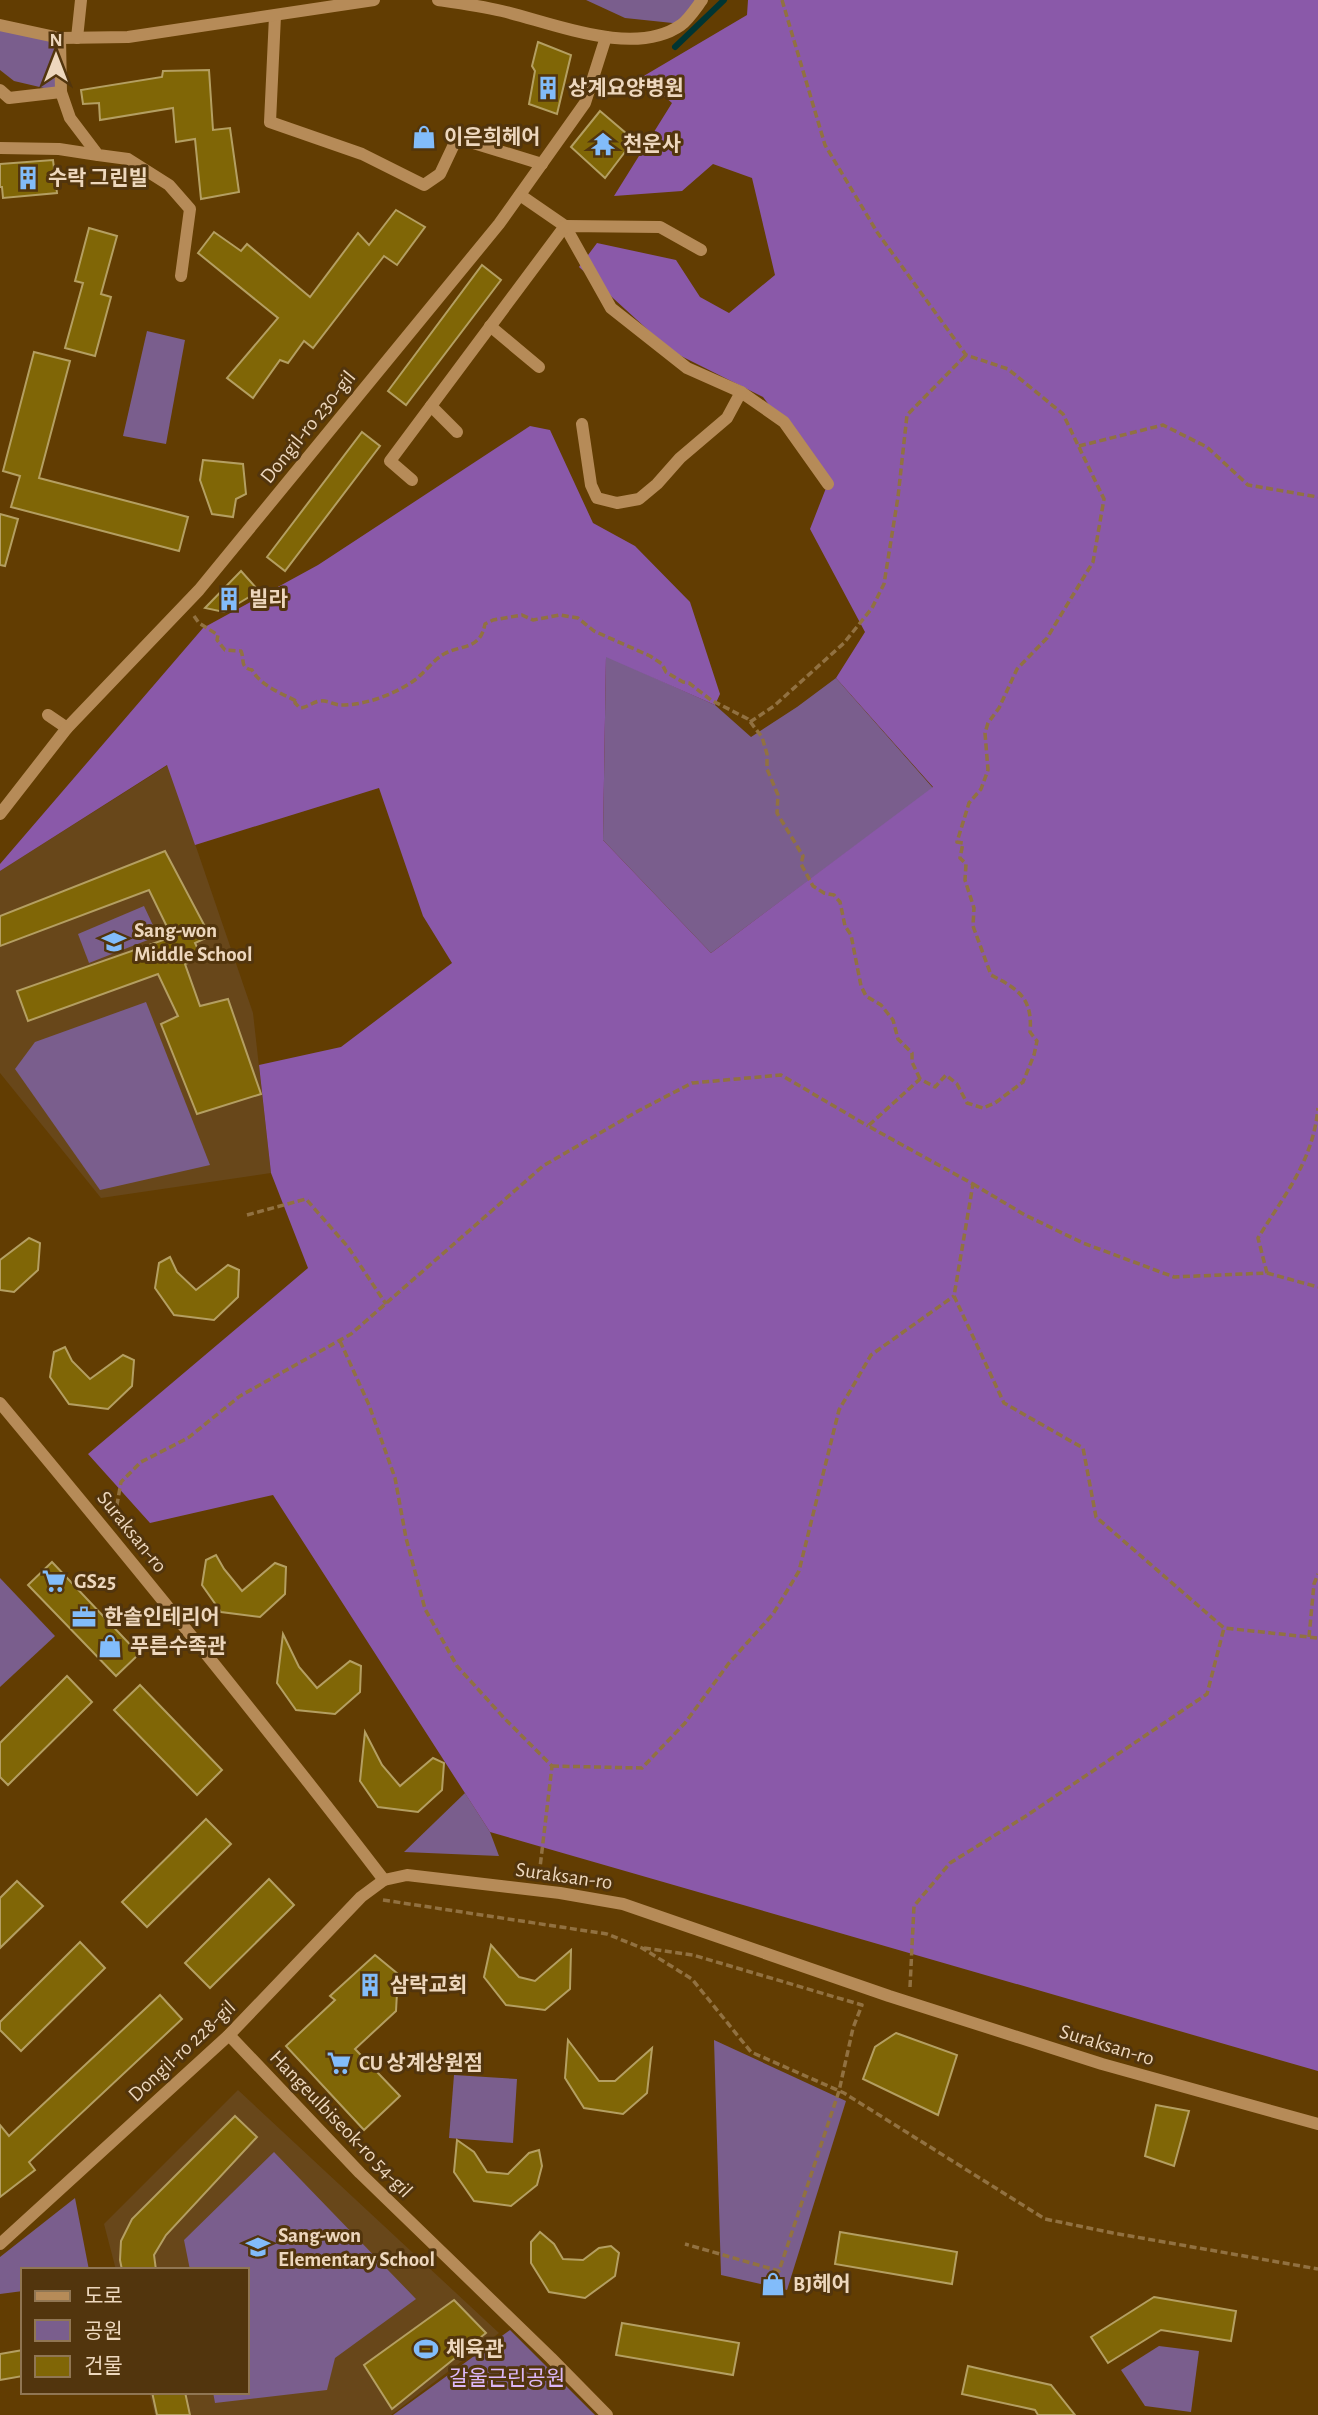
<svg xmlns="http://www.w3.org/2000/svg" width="1318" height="2415" font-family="'Alegreya Sans','Noto Sans KR',sans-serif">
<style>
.built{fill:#68471a}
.green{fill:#7a5e8d}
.forest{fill:#8a59a9}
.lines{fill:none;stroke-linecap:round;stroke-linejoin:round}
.stream{stroke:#003533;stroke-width:6}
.building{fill:#806606;stroke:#b49f62;stroke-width:2}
.path{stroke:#917141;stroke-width:3.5;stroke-dasharray:7 3.5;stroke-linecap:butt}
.minor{stroke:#b68b58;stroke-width:12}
.labels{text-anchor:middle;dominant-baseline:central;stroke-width:6;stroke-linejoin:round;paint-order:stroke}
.poi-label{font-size:21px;font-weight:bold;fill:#edd7bd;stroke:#52350d;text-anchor:start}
.street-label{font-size:21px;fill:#edd7bd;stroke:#52350d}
.park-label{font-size:21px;fill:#dcb7f7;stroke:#52350d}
</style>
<rect width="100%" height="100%" fill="#623d02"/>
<!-- built -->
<g class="built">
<path d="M168 765 253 1013 271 1173 101 1198 0 1073V871Z"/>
<path d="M238 2090 499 2333 391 2415H155L149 2392H247V2270H116L104 2224Z"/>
</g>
<!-- green -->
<g class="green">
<path d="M586 0H702L682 24 625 18Z"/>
<path d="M0 25 60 38 61 92 14 81 0 70Z"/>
<path d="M147 331 185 340 166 444 123 436Z"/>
<path d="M606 656 715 705 751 737 797 707 836 678 933 788 711 953 603 840Z"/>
<path d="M144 906 158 936 89 963 78 934Z"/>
<path d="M146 1002 210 1165 100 1190 15 1069 35 1042Z"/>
<path d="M0 1578 55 1636 0 1687Z"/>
<path d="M465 1793 490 1832 499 1856 404 1852Z"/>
<path d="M714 2040 846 2101 787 2290 721 2275Z"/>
<path d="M454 2075 517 2079 513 2143 449 2138Z"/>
<path d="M274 2152 416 2299 335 2358 327 2390 215 2403 213 2392H247V2270H190L184 2240Z"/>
<path d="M75 2198 89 2270H23V2291L0 2294V2257Z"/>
<path d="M510 2330 595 2415H393Z"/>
<path d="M1159 2346 1199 2351 1191 2412 1145 2406 1121 2370Z"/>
</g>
<!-- forest -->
<path class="forest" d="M748 0H1318V2071L490 1832 273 1495 150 1523 88 1454 308 1268 271 1173 259 1065 341 1047 452 963 423 916 379 788 195 845 167 765 0 871V864L203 628 318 565 530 426 550 430 593 523 635 546 690 602 720 694 715 705 606 657 603 840 711 953 933 787 836 678 865 632 810 529 828 483 763 397 671 351 579 267 597 243 676 260 700 297 729 313 775 275 752 178 713 164 682 191 614 196 672 103 642 77 747 15Z"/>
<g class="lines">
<!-- stream -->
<path class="stream" d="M675 47 724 0"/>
</g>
<!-- building -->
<g class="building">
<path d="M538 42 571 55 557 114 529 104 535 71 532 66Z"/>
<path d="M209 70 213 130 230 128 239 192 201 199 195 139 176 142 173 108 100 120 99 103 83 104 81 90 162 77 163 71Z"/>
<path d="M600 111 634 140 605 178 571 147Z"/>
<path d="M53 160 57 193 3 198 2 187H0V164Z"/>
<path d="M396 210 425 227 397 265 384 256 313 348 304 341 288 363 280 360 253 398 227 378 278 318 198 253 214 232 241 251 247 244 310 297 358 233 369 245Z"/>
<path d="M89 228 117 236 101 294 111 297 95 356 65 348 83 283 75 281Z"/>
<path d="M482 265 501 280 406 405 388 391Z"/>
<path d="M34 352 70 361 39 478 188 517 179 551 11 507 20 476 3 471Z"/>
<path d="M362 432 380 446 285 571 267 557Z"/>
<path d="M203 460 243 464 246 494 236 499 233 517 212 514 200 480Z"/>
<path d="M0 514 18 519 5 566 0 565Z"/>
<path d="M241 571 259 591 224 612 205 608Z"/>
<path d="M165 851 210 936 195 943 202 958 185 964 200 1006 228 999 261 1094 197 1114 161 1024 178 1016 158 974 28 1021 17 991 172 937 149 890 0 946V916Z"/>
<path d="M29 1238 40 1243 38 1270 14 1292 0 1290V1260Z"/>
<path d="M170 1257 177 1272 196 1290 228 1265 239 1270 238 1297 214 1320 174 1315 155 1288 159 1263Z"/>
<path d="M65 1347 72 1361 90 1379 123 1355 134 1360 132 1386 108 1409 69 1404 50 1377 54 1352Z"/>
<path d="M216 1555 224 1569 242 1591 275 1563 286 1567 285 1594 260 1617 221 1612 202 1585 206 1560Z"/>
<path d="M52 1562 139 1654 116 1676 28 1585Z"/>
<path d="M283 1634 299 1667 317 1688 350 1661 361 1666 360 1692 335 1714 296 1710 277 1683Z"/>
<path d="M67 1676 92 1702 8 1785 0 1777V1743Z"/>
<path d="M140 1685 222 1770 197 1795 114 1710Z"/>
<path d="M365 1732 382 1765 400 1786 433 1758 444 1763 442 1790 418 1812 378 1807 360 1781Z"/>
<path d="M206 1819 231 1844 147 1927 122 1902Z"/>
<path d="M269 1879 294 1905 210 1988 185 1963Z"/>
<path d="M17 1881 43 1906 0 1948V1898Z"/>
<path d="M80 1942 105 1968 21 2051 0 2030V2022Z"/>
<path d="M491 1945 519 1977 535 1981 571 1950 570 1989 545 2010 506 2005 484 1977Z"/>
<path d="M375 1955 398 1974 396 2011 355 2049 400 2096 364 2130 286 2046 335 2000 330 1996Z"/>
<path d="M160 1995 182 2019 29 2162 35 2170 0 2197V2125L9 2136Z"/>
<path d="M896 2033 957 2055 938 2115 863 2079 875 2047Z"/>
<path d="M568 2040 599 2081H615L652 2048 647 2093 623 2114 584 2108 565 2078Z"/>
<path d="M1156 2105 1189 2111 1174 2166 1145 2156Z"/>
<path d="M235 2116 257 2137 166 2235 154 2255 156 2270H122L120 2260 121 2241 132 2219Z"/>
<path d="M457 2140 474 2152 487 2172 508 2174 529 2153 539 2150 542 2166 537 2185 511 2206 474 2201 454 2172Z"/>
<path d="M540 2232 554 2244 563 2259 583 2260 599 2248 611 2246 619 2253 615 2276 585 2298 549 2292 531 2263V2242Z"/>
<path d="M840 2232 957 2252 952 2284 835 2264Z"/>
<path d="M1154 2297 1236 2311 1231 2341 1161 2330 1108 2363 1091 2337Z"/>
<path d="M454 2300 486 2333 392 2409 364 2365Z"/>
<path d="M622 2323 739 2343 733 2375 616 2355Z"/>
<path d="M23 2350V2376L0 2380V2354Z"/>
<path d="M968 2366 1051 2385 1075 2415H1038L1035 2410 962 2394Z"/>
<path d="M152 2392H185L190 2415H157Z"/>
</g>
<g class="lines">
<!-- path -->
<g class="path">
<path d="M782 0 825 145 877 232 966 355 1008 369 1063 414 1104 499 1093 562 1047 638 1017 669 999 708 988 723 985 733 988 770 981 789 969 803 957 842 963 843 960 858 966 864 965 880 974 908 973 926 991 975C1018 989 1033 998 1030 1032L1037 1041 1034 1055 1023 1082 995 1103 983 1108 967 1103 957 1084 946 1075 935 1087 920 1079 868 1126 973 1184 954 1296 1004 1403 1083 1448 1096 1517 1224 1628 1318 1638"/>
<path d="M1079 446 1163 425 1207 447 1248 485 1318 497"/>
<path d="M194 616 199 623 218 635 217 640 225 650 241 651C245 660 239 667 252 670 261 686 281 693 298 702L295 703 300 708C307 708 312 702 320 701 327 700 334 705 341 705 366 705 392 695 412 682 424 674 432 661 444 654 463 644 480 650 485 624L493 620 522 615 533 620 560 615 578 618 594 631 650 656 662 664 666 672 683 682 689 683 711 700 748 719 762 737 767 754V769L778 795 777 813 803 856 801 864 813 886 824 893 834 895 840 902 845 926 851 935 861 986 866 996 881 1005 893 1020 898 1039 912 1053V1062L920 1079"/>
<path d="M750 722 774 706 844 643 872 608 884 584 898 497 907 415 966 355"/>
<path d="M973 1184 1025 1215 1083 1243 1174 1277 1267 1273 1258 1238C1285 1194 1313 1161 1318 1108"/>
<path d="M247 1215 306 1199 348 1247 386 1304"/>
<path d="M1267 1273 1318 1287"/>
<path d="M340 1341 369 1405 395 1478 406 1538 425 1609 457 1666 505 1719 552 1766 539 1876"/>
<path d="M115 1516 121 1482 141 1462 188 1438 240 1396 351 1334 543 1166 640 1110 692 1083 781 1075 868 1126"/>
<path d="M1309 1637 1314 1584 1318 1574"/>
<path d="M552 1766 642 1768 685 1723 729 1663 773 1614 799 1571 839 1410 871 1355 954 1296"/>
<path d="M383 1900 607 1934 642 1948 692 1979 751 2052 844 2093 1045 2219 1113 2233 1318 2269"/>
<path d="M644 1948 693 1955 862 2005 853 2028 839 2091 779 2271 685 2244"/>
<path d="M910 1987 914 1906 950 1863 1026 1816 1207 1694 1224 1628"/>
</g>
<!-- minor -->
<g class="minor">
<path d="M438 0C459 3 481 6 502 11 553 23 634 58 681 25 689 19 696 8 702 0"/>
<path d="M275 16 270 122 362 154 424 185 440 174 457 138 542 164"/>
<path d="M0 25 60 38 128 37 374 0"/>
<path d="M60 38 61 92 70 118 98 155 128 159 169 185 190 209 181 276"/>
<path d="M77 38 81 0"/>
<path d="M0 90 9 98 61 92"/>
<path d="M0 148 59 149 98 155"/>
<path d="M520 195 565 226 611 308 687 368 741 392 784 422 828 484"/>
<path d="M490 326 539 367"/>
<path d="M431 406 457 432"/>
<path d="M582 424 591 485 597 498 617 503 639 499 657 484 680 458 727 418 741 392"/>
<path d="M412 480 390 461 565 226 660 227 701 250"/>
<path d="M48 715 67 728"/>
<path d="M0 814 67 728 199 590 499 224 585 103 606 37"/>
<path d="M0 1403C131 1560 260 1718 384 1880"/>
<path d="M229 2035 360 2173 551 2358 607 2415"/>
<path d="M0 2244 229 2035 361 1897 384 1880 407 1875 560 1893 623 1904 889 1996 1102 2064 1318 2124"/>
</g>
</g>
<!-- icons -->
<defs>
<g id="building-bare" transform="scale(1.89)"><path d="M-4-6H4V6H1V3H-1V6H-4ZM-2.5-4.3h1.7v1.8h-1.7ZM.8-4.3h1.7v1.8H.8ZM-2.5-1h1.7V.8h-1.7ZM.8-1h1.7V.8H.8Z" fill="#82bcfa" stroke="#52350d" stroke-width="2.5" paint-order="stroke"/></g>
<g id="shop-bare" transform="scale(1.89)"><path d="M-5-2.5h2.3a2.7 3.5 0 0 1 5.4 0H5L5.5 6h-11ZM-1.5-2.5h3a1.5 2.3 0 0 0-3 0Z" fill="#82bcfa" stroke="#52350d" stroke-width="2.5" paint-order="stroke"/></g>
<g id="temple-bare" transform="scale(1.89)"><path d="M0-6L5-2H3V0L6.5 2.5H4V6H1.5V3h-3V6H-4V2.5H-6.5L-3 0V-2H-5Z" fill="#82bcfa" stroke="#52350d" stroke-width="2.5" paint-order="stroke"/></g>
<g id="school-bare" transform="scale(1.89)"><path d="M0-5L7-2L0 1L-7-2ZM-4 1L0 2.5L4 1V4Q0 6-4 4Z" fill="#82bcfa" stroke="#52350d" stroke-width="2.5" paint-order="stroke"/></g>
<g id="supermarket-bare" transform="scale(1.89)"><path d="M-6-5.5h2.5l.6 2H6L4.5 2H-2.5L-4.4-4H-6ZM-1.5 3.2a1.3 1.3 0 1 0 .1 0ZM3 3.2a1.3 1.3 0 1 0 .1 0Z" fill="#82bcfa" stroke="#52350d" stroke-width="2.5" paint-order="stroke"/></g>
<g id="office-bare" transform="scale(1.89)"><path d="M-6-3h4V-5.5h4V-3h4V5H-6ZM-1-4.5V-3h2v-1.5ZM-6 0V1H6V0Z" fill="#82bcfa" stroke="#52350d" stroke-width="2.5" paint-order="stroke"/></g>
<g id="stadium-bare" transform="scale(1.89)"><path d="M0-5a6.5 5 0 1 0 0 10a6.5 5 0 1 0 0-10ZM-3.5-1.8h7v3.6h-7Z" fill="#82bcfa" stroke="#52350d" stroke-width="2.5" paint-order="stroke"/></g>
</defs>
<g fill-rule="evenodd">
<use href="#building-bare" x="548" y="88"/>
<use href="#shop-bare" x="424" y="137"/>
<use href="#temple-bare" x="603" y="144"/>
<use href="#building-bare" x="28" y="178"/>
<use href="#building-bare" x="229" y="599"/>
<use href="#school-bare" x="114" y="942"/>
<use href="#supermarket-bare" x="54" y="1581"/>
<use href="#office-bare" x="84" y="1617"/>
<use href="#shop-bare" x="110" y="1646"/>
<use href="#building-bare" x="370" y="1985"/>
<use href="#supermarket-bare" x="339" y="2063"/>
<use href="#school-bare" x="258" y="2247"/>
<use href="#shop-bare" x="773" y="2284"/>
<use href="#stadium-bare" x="426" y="2349"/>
</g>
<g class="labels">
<!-- poi labels -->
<g class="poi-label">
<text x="568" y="88">상계요양병원</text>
<text x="444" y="137">이은희헤어</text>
<text x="623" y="144">천운사</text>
<text x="48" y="178">수락 그린빌</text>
<text x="249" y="599">빌라</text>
<text x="134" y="930">Sang-won<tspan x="134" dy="24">Middle School</tspan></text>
<text x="74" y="1581">GS25</text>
<text x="104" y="1617">한솔인테리어</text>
<text x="130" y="1646">푸른수족관</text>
<text x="390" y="1985">삼락교회</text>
<text x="359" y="2063">CU 상계상원점</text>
<text x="278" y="2235">Sang-won<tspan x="278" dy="24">Elementary School</tspan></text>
<text x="793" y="2284">BJ헤어</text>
<text x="446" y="2349">체육관</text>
</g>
<!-- street labels -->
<g class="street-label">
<text transform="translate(308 427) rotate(-51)">Dongil-ro 230-gil</text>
<text transform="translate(132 1532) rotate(51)">Suraksan-ro</text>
<text transform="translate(564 1876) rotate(8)">Suraksan-ro</text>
<text transform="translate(1107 2045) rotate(17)">Suraksan-ro</text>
<text transform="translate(182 2051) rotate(-43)">Dongil-ro 228-gil</text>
<text transform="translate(341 2124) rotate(46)">Hangeulbiseok-ro 54-gil</text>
</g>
<!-- park labels -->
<g class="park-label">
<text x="507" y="2378">갈울근린공원</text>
</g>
</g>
<!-- legend -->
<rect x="21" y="2268" width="228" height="126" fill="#52350d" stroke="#907653" stroke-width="2"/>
<rect x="35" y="2291" width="35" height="10" fill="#b68b58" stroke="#907653" stroke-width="2"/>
<text x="84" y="2303" font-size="21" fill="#edd7bd">도로</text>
<rect x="35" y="2320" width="35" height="21" fill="#7a5e8d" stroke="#907653" stroke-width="2"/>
<text x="84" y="2338" font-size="21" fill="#edd7bd">공원</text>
<rect x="35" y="2356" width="35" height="21" fill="#806606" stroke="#907653" stroke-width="2"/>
<text x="84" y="2373" font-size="21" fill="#edd7bd">건물</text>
<!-- north arrow -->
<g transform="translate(56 56)" stroke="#52350d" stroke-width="5" paint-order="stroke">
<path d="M0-5L12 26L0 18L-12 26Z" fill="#edd7bd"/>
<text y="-10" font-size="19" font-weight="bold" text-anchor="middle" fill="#edd7bd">N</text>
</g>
</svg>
